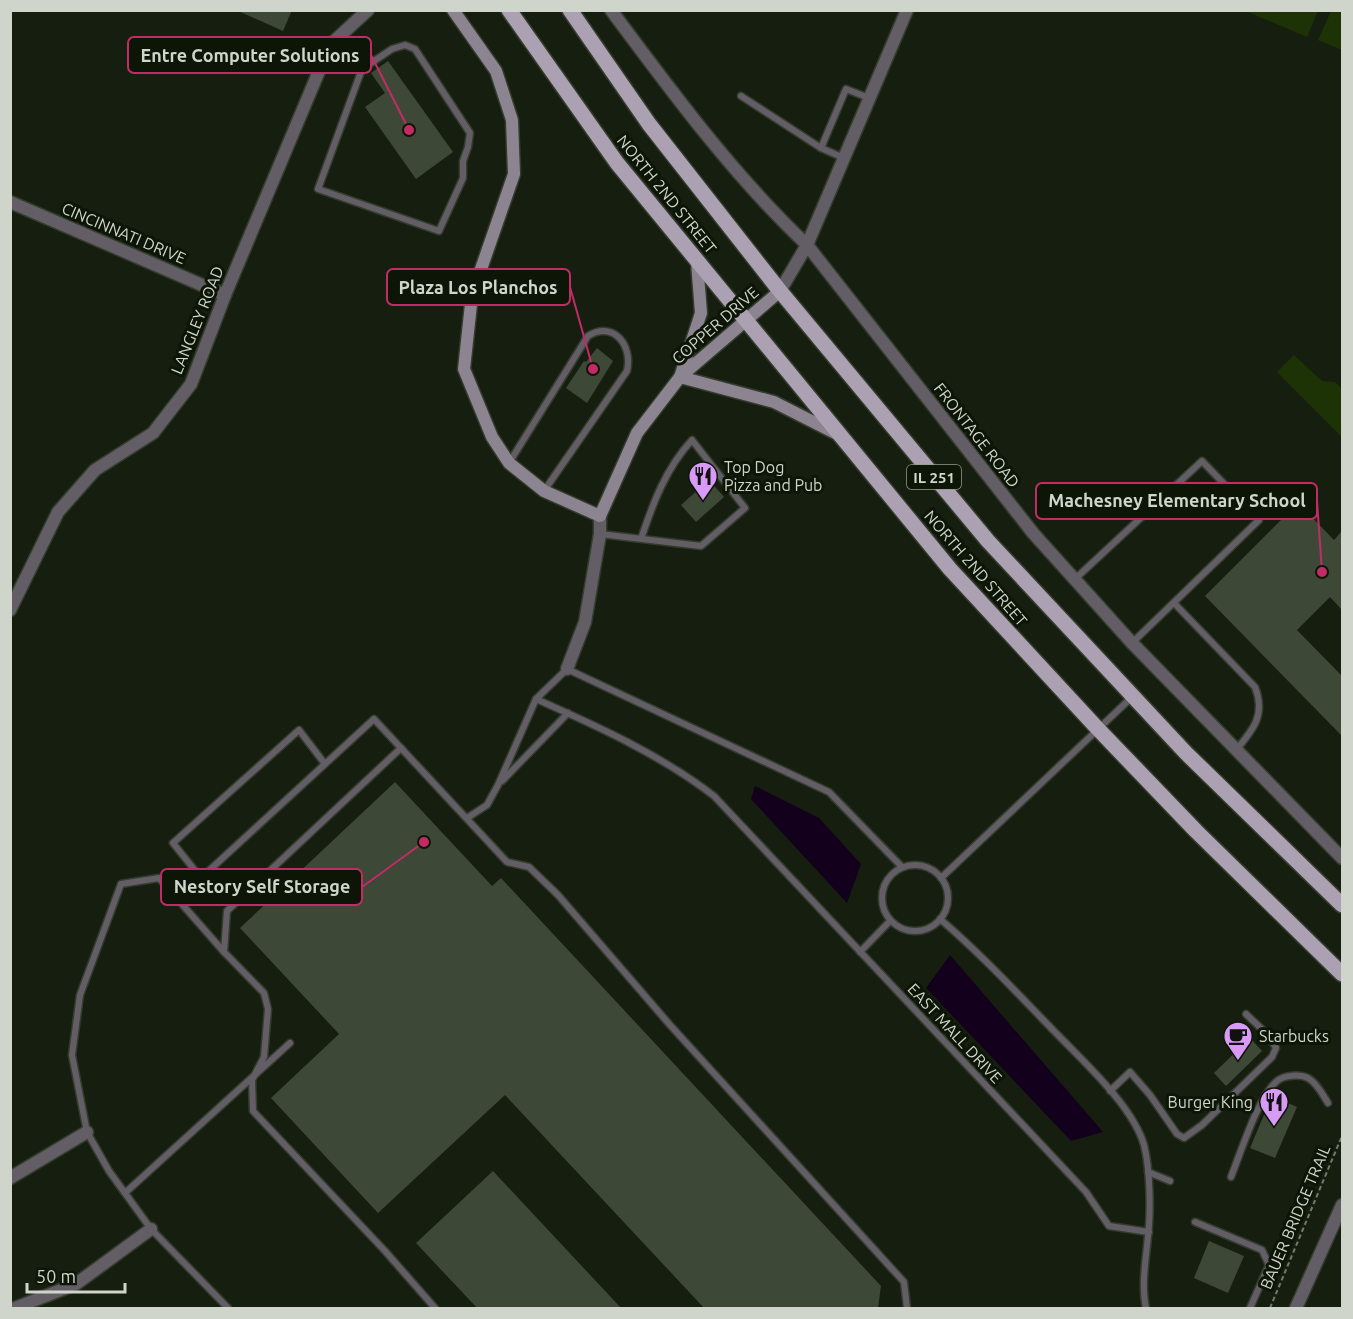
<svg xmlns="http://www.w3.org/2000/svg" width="1353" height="1319" font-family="Ubuntu,sans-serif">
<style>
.green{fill:#1d3205}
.water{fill:#13001c}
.building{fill:#3e4836}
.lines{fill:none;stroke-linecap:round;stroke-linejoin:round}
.lane-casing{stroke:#343c2d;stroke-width:9}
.street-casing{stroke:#343c2d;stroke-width:15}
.secondary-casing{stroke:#343c2d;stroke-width:15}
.primary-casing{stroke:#343c2d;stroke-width:18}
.path{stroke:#71796c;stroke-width:2;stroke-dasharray:4.5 3;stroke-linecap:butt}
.lane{stroke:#635e66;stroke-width:6}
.street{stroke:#635e66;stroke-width:12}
.secondary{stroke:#8c8491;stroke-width:12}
.primary{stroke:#aca1b2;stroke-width:15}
.labels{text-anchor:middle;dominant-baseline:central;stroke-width:6;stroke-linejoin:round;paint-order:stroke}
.shield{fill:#0d1507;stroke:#959b90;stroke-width:1.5}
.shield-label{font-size:15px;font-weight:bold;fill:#cfd5cb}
.street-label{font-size:16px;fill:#cfd5cb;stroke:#0d1507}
.poi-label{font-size:16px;fill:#cfd5cb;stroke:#0d1507;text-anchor:start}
.leader{fill:none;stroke:#c32b66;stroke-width:2}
.callout-dot{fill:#c32b66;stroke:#0d1507;stroke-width:2}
.callout{fill:#0d1507;stroke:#c32b66;stroke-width:2}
.callout-label{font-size:18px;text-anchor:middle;font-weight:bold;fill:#cfd5cb}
</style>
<rect width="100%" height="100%" fill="#161f0f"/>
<!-- green -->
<g class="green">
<path d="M1249 10H1318V11L1307 37 1248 12Z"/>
<path d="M1331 11H1342V50L1318 40Z"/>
<path d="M1294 355 1322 381 1335 382 1342 389V437L1277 372Z"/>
</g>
<!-- water -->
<g class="water">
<path d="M755 786 819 818 861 864 847 903 751 799Z"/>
<path d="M950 955 1103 1132 1071 1141 926 988Z"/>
</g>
<!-- building -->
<g class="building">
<path d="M236 10H292L283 31Z"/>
<path d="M388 61 453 152 416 179 365 107 385 93 371 73Z"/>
<path d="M597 348 613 361 587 403 566 388 584 361 586 362Z"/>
<path d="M709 480 724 497 696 522 681 505Z"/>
<path d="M1298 503 1334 540 1342 531V610L1330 597 1297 630 1342 676V736L1205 596Z"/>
<path d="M395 782 492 886 501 878 881 1286 878 1308H704L505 1095 378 1213 271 1098 339 1034 240 928Z"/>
<path d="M1250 1038 1262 1051 1226 1086 1214 1073Z"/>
<path d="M1272 1096 1297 1107 1275 1158 1250 1148Z"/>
<path d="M493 1171 621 1308H477L416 1243Z"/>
<path d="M1209 1241 1244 1256 1228 1293 1194 1278Z"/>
</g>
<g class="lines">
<!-- lane casing -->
<g class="lane-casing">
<g id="lane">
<path d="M405 45 415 49 470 133 468 147 463 161V178L439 231 318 189 362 69 392 49Z"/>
<path d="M741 96 821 148 844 158"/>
<path d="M821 148 846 89 869 98"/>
<path d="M509 463 588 336C614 320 633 346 627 371L544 491"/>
<path d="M600 534 701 546 745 508 692 440C666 468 653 503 641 539"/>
<path d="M1075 579 1202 461 1259 520 1132 643"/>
<path d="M1174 603 1255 687C1266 715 1253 730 1236 750"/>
<path d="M536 699C597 726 661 755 714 796L1086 1192 1109 1226 1149 1232"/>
<path d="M401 748 227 911 224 952 264 993 268 1009 264 1057 252 1080 253 1111 385 1251 435 1308"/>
<path d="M325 764 299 730 173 843 201 878 374 719 507 862 529 867 558 895 670 1025 904 1282 907 1308"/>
<path d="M502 781 568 713"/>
<path d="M467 818 487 805 498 785 536 699 567 669 829 792 902 867"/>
<circle cx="915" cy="898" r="33"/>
<path d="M941 878 1132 697"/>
<path d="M940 919C981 954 1017 993 1054 1031 1082 1060 1133 1106 1144 1145 1150 1168 1151 1211 1148 1236 1146 1259 1141 1285 1146 1308"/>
<path d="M224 952 159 878 121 884 80 995 72 1055 87 1132 109 1171 151 1229 228 1308"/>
<path d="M860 952 890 921"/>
<path d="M1110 1091 1130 1072 1150 1095 1177 1134 1184 1138 1202 1125 1272 1057 1276 1048 1268 1035 1246 1014"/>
<path d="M1148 1172 1170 1181"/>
<path d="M1231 1177C1241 1152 1258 1097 1277 1081 1284 1075 1300 1074 1308 1078 1317 1083 1323 1095 1328 1103"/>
<path d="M125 1193 290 1043"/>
<path d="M1195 1222 1262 1250 1269 1265 1250 1308"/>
</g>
</g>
<!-- street casing -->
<g class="street-casing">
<g id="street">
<path d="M611 10C672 92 733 175 807 245L1033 533 1132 643 1342 858"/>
<path d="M10 202 225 295"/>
<path d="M780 291 807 245 907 10"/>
<path d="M10 610 58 512 95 470 153 433 191 384 225 295 330 45 368 10"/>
<path d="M567 669 585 622 600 534V516"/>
<path d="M10 1178 87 1132"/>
<path d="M15 1308 76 1284 151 1229"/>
<path d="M1296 1308 1342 1205"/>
</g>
</g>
<!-- secondary casing -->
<g class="secondary-casing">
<g id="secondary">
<path d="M453 10 496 71 512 120 514 174 472 295 464 369 492 437 509 463 544 491 600 516 637 433 680 377 780 291"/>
<path d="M697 262 701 313 680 377 774 402 837 434"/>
</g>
</g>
<!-- primary casing -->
<g class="primary-casing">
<g id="primary">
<path d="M509 10 617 163 950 569 1098 729 1196 831 1342 974"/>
<path d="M570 10 649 124 780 291 988 541 1186 753 1342 905"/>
</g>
</g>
<!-- path -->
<path class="path" d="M1270 1308 1342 1136"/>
<!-- lane -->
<use href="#lane" class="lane"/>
<!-- street -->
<use href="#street" class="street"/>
<!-- secondary -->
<use href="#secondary" class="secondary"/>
<!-- primary -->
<use href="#primary" class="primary"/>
</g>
<!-- icons -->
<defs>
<g id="restaurant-pin" transform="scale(1.5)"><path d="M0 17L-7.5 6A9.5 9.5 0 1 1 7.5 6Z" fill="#d99af7" stroke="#0d1507"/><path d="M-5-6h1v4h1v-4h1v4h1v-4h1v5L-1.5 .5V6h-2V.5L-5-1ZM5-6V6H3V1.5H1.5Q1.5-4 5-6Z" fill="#111"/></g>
<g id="cafe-pin" transform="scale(1.5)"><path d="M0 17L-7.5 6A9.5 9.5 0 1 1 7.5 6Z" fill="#d99af7" stroke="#0d1507"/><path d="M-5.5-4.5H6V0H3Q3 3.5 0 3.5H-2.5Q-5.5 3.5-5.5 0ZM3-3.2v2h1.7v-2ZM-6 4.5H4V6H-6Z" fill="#111"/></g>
</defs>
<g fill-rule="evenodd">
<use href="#restaurant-pin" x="703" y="476"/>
<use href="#cafe-pin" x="1238" y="1036"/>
<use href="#restaurant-pin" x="1274" y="1102"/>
</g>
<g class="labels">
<!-- shield labels -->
<rect class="shield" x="907" y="465" width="54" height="24" rx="4.5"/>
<g class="shield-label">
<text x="934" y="477">IL 251</text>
</g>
<!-- street labels -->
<g class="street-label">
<text transform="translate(667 194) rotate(51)">NORTH 2ND STREET</text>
<text transform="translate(124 233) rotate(23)">CINCINNATI DRIVE</text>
<text transform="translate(197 320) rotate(-68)">LANGLEY ROAD</text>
<text transform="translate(715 325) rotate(-41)">COPPER DRIVE</text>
<text transform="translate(977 435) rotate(52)">FRONTAGE ROAD</text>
<text transform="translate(976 568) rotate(49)">NORTH 2ND STREET</text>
<text transform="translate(955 1033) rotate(47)">EAST MALL DRIVE</text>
<text transform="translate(1295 1217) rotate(-67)">BAUER BRIDGE TRAIL</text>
</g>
<!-- poi labels -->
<g class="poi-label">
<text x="724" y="467">Top Dog<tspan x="724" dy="18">Pizza and Pub</tspan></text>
<text x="1259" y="1036">Starbucks</text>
<text x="1253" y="1102" text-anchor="end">Burger King</text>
</g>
</g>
<!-- callouts -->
<path class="leader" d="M409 130L371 55M593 369L570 287M1322 572L1317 501M424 842L362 887"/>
<g class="callout-dot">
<circle cx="409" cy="130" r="6"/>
<circle cx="593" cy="369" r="6"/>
<circle cx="1322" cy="572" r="6"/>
<circle cx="424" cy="842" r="6"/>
</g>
<g class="callout">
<rect x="128" y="37" width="243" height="36" rx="6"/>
<rect x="387" y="269" width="183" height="36" rx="6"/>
<rect x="1036" y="483" width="281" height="36" rx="6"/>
<rect x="161" y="869" width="201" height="36" rx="6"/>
</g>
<g class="callout-label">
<text x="250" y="62">Entre Computer Solutions</text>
<text x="478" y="294">Plaza Los Planchos</text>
<text x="1177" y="507">Machesney Elementary School</text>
<text x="262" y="893">Nestory Self Storage</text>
</g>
<!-- border -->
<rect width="1353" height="1319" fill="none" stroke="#cfd5cb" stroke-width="24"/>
<!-- scale -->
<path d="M27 1283v9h98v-9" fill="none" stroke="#cfd5cb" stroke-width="3"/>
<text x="36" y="1283" font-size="18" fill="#cfd5cb" stroke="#0d1507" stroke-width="4.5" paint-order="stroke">50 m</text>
</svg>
